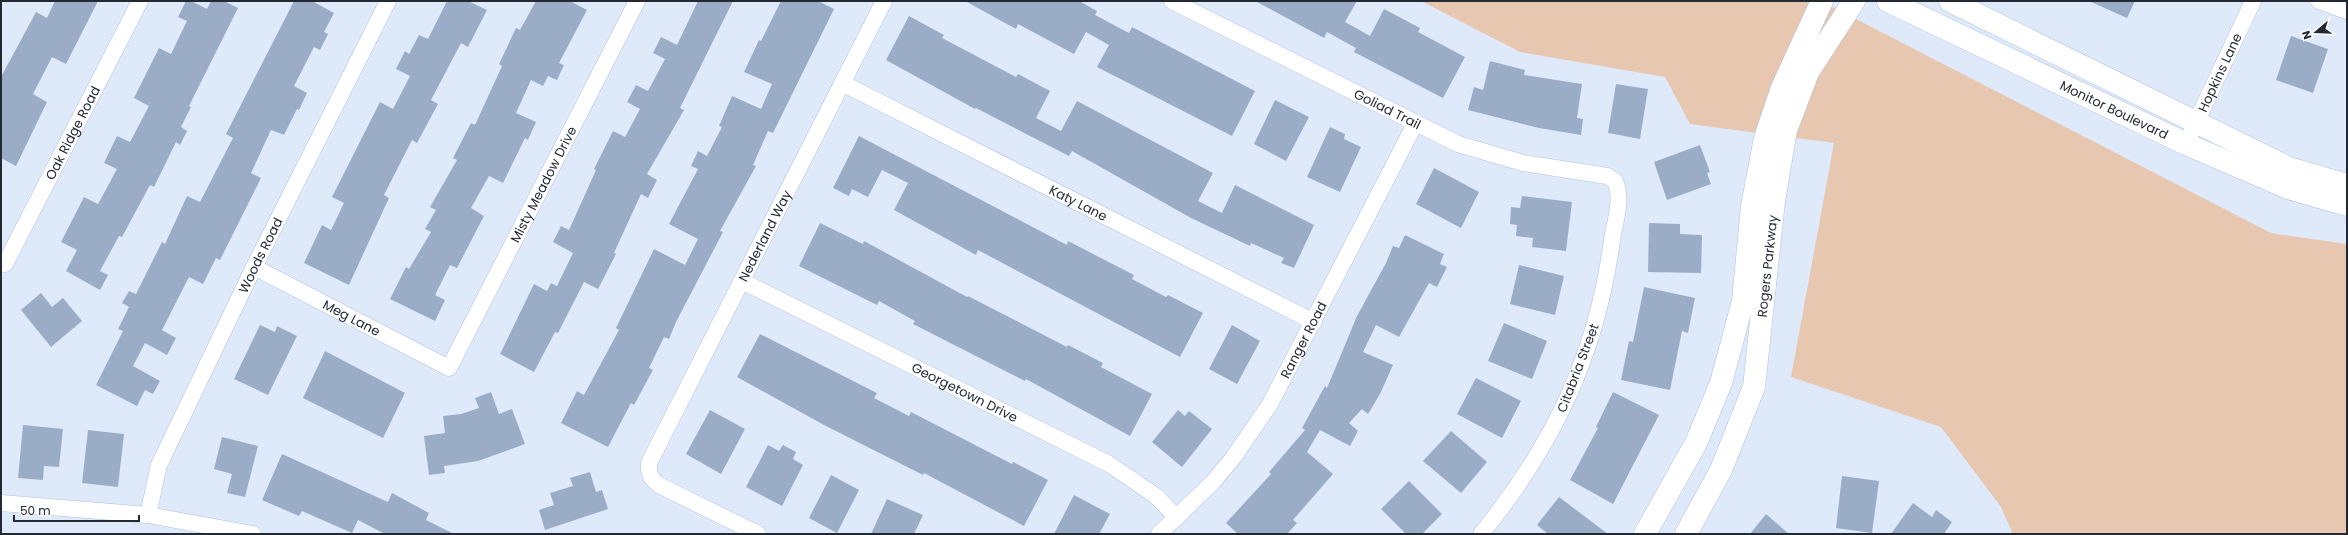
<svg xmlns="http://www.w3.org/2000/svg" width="2348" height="535" font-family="Poppins,sans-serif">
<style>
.green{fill:#e8c7b1}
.building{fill:#9badc6}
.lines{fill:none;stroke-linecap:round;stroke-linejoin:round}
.street-casing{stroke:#b0c2dc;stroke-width:17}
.secondary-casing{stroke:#b0c2dc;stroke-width:23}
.street{stroke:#fff;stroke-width:16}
.secondary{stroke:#fff;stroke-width:22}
.labels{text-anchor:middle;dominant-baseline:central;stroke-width:3;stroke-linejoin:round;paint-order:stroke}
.street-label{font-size:13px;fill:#222933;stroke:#fff}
</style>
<rect width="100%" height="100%" fill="#deeafa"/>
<!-- green -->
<path class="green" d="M1421 1H1821L2271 233 2347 244V534H2013L2001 507 1941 427 1791 377 1834 143 1690 124 1665 77 1520 52Z"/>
<!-- building -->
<g class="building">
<path d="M55 1H98L66 64 52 57 33 94 47 102 16 166 1 158V77L36 12 47 18Z"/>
<path d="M186 1H191L207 9 211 1H224L238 8 189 106 191 107 181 127 187 131 180 145 176 142 154 187 150 185 122 237 119 236 100 271 108 275 100 290 66 271 77 250 61 242 84 197 98 204 117 169 104 163 117 136 130 142 149 106 134 98 159 48 171 54 187 21 178 17Z"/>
<path d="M294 1H312L334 13 324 32 328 34 320 50 314 47 294 86 307 93 299 110 297 109 284 135 271 130 251 173 261 178 220 260 216 258 203 284 189 277 162 330 176 338 167 355 145 343 133 366 160 381 153 394 145 390 137 406 96 385 123 331 118 329 129 307 122 303 129 291 136 294 162 242 165 244 187 196 200 202 233 138 226 134Z"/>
<path d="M447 1H468L487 10 468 47 461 43 431 100 438 104 417 143 412 140 384 195 389 198 349 285 304 263 322 225 331 230 344 203 332 197 380 102 393 109 410 76 396 69 405 51 409 54 419 35 428 39Z"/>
<path d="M536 1H570L587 10 559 63 564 65 557 80 548 76 543 86 531 80 516 113 536 122 528 140 525 138 503 183 489 176 471 208 484 216 457 268 450 265 435 295 445 300 435 321 390 299 406 267 409 269 431 232 425 229 436 210 430 207 457 160 453 158 471 123 475 125 502 66 499 64 516 28 520 30Z"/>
<path d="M698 1H733L680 108 684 110 647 174 657 180 648 198 641 194 614 253 616 254 598 289 584 282 558 333 555 332 534 372 500 354 534 284 547 291 551 283 557 286 573 253 553 242 561 226 569 230 596 170 594 169 613 131 625 137 640 109 627 102 636 85 648 91 665 59 653 53 661 37 677 45Z"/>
<path d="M781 1H818L834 9 773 133 768 131 753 165 756 166 720 231 723 232 676 322 669 339 664 337 649 368 653 370 634 405 631 403 608 447 561 423 577 391 584 395 619 330 616 328 654 249 685 265 698 239 669 224 698 169 691 166 698 151 707 156 722 127 719 126 732 96 761 109 772 84 744 72 759 40 761 41Z"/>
<path d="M965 1H1079L1097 11 1095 15 1129 33 1132 27 1255 91 1232 136 1097 67 1109 45 1086 32 1074 54 1018 24 1016 29Z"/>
<path d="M1255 1H1357L1345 22 1370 36 1384 9 1420 28 1418 32 1465 57 1443 98 1354 52 1356 48 1327 32 1324 38Z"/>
<path d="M2089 1H2135L2127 18Z"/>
<path d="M909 16 944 35 942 38 1016 77 1018 74 1050 91 1036 118 1061 131 1077 101 1213 173 1198 201 1222 213 1235 185 1314 225 1294 268 1281 263 1284 258 1251 243 1250 246 1191 218 1072 151 1069 156 976 108 975 109 886 60Z"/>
<path d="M2291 36 2328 49 2313 93 2276 80Z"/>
<path d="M1490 61 1525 70 1524 75 1582 84 1577 118 1583 119 1581 135 1539 128 1468 110 1474 87 1483 90Z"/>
<path d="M1616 84 1648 89 1640 139 1608 133Z"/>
<path d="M1275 100 1309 117 1286 161 1254 144Z"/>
<path d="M1330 127 1345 134 1344 139 1361 147 1340 192 1307 177Z"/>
<path d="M859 136 1067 245 1068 241 1134 275 1132 279 1166 297 1168 295 1203 313 1180 357 978 250 976 255 894 210 908 183 882 170 868 197 852 189 849 196 833 188Z"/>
<path d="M1700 145 1710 172 1707 173 1711 184 1667 200 1654 162Z"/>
<path d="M1434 168 1479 192 1461 228 1416 204Z"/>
<path d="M1522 196 1572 202 1566 251 1532 247 1533 238 1516 236 1517 225 1510 224 1511 207 1520 208Z"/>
<path d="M820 223 863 244 864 241 967 297 968 296 1067 347 1068 345 1103 363 1101 367 1152 394 1130 436 1026 379 1025 381 913 324 915 321 879 301 877 305 799 266Z"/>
<path d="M1649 223 1680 224V234L1702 235 1701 273 1648 272Z"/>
<path d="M1405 235 1444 254 1440 264 1447 267 1437 287 1429 283 1399 337 1376 325 1363 352 1393 365 1380 394 1368 414 1362 409 1349 423 1358 431 1350 446 1320 430 1307 452 1333 474 1293 520 1297 523 1287 534H1238L1226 523 1271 474 1269 472 1305 430 1302 428 1325 386 1327 388 1357 316 1386 263 1393 246 1399 248Z"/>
<path d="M1519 265 1564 276 1555 315 1510 304Z"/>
<path d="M1644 287 1695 298 1688 333 1682 331 1670 390 1621 380 1629 341 1633 342Z"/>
<path d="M41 293 52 307 63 298 82 321 51 347 21 310Z"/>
<path d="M1504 323 1547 341 1532 379 1488 361Z"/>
<path d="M260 325 275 332 277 326 297 336 268 395 234 379Z"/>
<path d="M1232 325 1260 341 1237 384 1209 369Z"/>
<path d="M760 334 877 393 874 398 909 416 911 412 1012 464 1013 462 1048 480 1024 526 924 473 923 475 824 425 737 377Z"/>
<path d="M325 351 405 393 383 438 303 398Z"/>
<path d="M1476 378 1521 401 1502 438 1457 414Z"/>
<path d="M491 392 499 414 512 409 525 444 478 461 444 466 445 473 429 475 424 436 445 433 443 416 461 414 479 408 475 398Z"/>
<path d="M1613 392 1659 415 1613 504 1570 480 1598 428 1596 427Z"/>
<path d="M710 410 745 429 721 474 686 454Z"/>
<path d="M1178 410 1185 416 1189 411 1212 429 1182 467 1152 442Z"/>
<path d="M23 425 63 429 59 467 44 466 43 480 18 478Z"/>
<path d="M88 430 124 434 118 487 82 483Z"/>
<path d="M1451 431 1487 462 1461 493 1423 461Z"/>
<path d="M222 437 258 446 245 497 227 493 232 474 214 469Z"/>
<path d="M768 445 779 451 783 445 796 452 793 459 803 465 782 506 746 487Z"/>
<path d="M282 454 388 502 392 493 429 513 426 520 454 534H385L358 520 352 533 302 511 299 516 262 500Z"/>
<path d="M590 472 596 492 602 490 608 509 545 530 539 510 554 505 550 493 573 486 570 478Z"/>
<path d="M831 475 859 490 837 533 809 518Z"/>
<path d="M1842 476 1879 481 1872 533 1836 528Z"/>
<path d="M1409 481 1442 514 1422 534H1406L1381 509Z"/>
<path d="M1074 495 1110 514 1099 534H1054Z"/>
<path d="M1559 497 1608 534H1548L1537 525Z"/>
<path d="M887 499 923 515 914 534H871Z"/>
<path d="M1913 503 1932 517 1936 510 1952 522 1944 534H1891Z"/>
<path d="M1766 514 1789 534H1750Z"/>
</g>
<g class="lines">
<!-- street casing -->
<g class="street-casing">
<g id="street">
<path id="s1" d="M1172 1 1458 144 1523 163 1607 176 1615 181C1623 199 1615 221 1612 240 1597 354 1553 446 1481 534"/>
<path d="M2319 1 2347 11"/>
<path id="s2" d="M842 83 1314 322"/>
<path id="s3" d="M2186 144 2253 1"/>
<path id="s4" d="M1 262 5 264 140 1"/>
<path id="s5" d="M254 267 449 368 637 1"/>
<path id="s6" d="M742 281 1109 464 1156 496 1177 518"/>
<path d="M1 503 148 515 253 534"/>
<path id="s7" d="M148 515 159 465 254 267 388 1"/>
<path id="s8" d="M758 534 659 485C651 479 648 474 649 463L884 1"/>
<path id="s9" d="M1159 534 1213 482 1233 458 1270 404 1415 124"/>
</g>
</g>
<!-- secondary casing -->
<g class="secondary-casing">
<g id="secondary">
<path id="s10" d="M1888 1 2186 144 2288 188 2347 205"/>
<path d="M1950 1 2289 168 2347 185"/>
<path d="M1645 534 1696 443 1721 383 1743 301 1752 206 1765 138 1782 88 1822 1"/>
<path id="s11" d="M1686 534 1721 470 1754 387 1774 201 1786 130 1808 72 1854 1"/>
</g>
</g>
<!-- street -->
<use href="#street" class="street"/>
<!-- secondary -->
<use href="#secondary" class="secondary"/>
</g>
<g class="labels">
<!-- street labels -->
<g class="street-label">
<text stroke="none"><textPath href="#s3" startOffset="79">Hopkins Lane</textPath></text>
<text stroke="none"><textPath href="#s1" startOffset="241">Goliad Trail</textPath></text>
<text stroke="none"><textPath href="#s10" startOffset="251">Monitor Boulevard</textPath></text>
<text stroke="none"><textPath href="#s4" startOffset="152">Oak Ridge Road</textPath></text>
<text stroke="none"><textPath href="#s5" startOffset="426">Misty Meadow Drive</textPath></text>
<text stroke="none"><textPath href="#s2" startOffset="265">Katy Lane</textPath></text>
<text stroke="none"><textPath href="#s8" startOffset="391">Nederland Way</textPath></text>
<text stroke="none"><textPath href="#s7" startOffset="284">Woods Road</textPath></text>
<text stroke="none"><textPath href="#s11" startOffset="284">Rogers Parkway</textPath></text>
<text stroke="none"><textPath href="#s5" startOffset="110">Meg Lane</textPath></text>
<text stroke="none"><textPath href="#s9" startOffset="244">Ranger Road</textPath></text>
<text transform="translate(1578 368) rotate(-69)">Citabria Street</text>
<text stroke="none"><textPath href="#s6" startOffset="249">Georgetown Drive</textPath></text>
</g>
</g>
<!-- border -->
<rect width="2348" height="535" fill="none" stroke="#222933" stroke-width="4"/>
<!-- north arrow -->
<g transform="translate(2316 32) rotate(251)" stroke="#ffffff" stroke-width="3" paint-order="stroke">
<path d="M0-3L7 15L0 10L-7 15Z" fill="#222933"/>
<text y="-6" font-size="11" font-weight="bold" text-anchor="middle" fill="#222933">N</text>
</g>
<!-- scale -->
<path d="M14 515v6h125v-6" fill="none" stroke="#222933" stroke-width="2"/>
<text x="20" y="515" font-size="12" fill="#222933" stroke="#ffffff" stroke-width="3" paint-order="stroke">50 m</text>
</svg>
